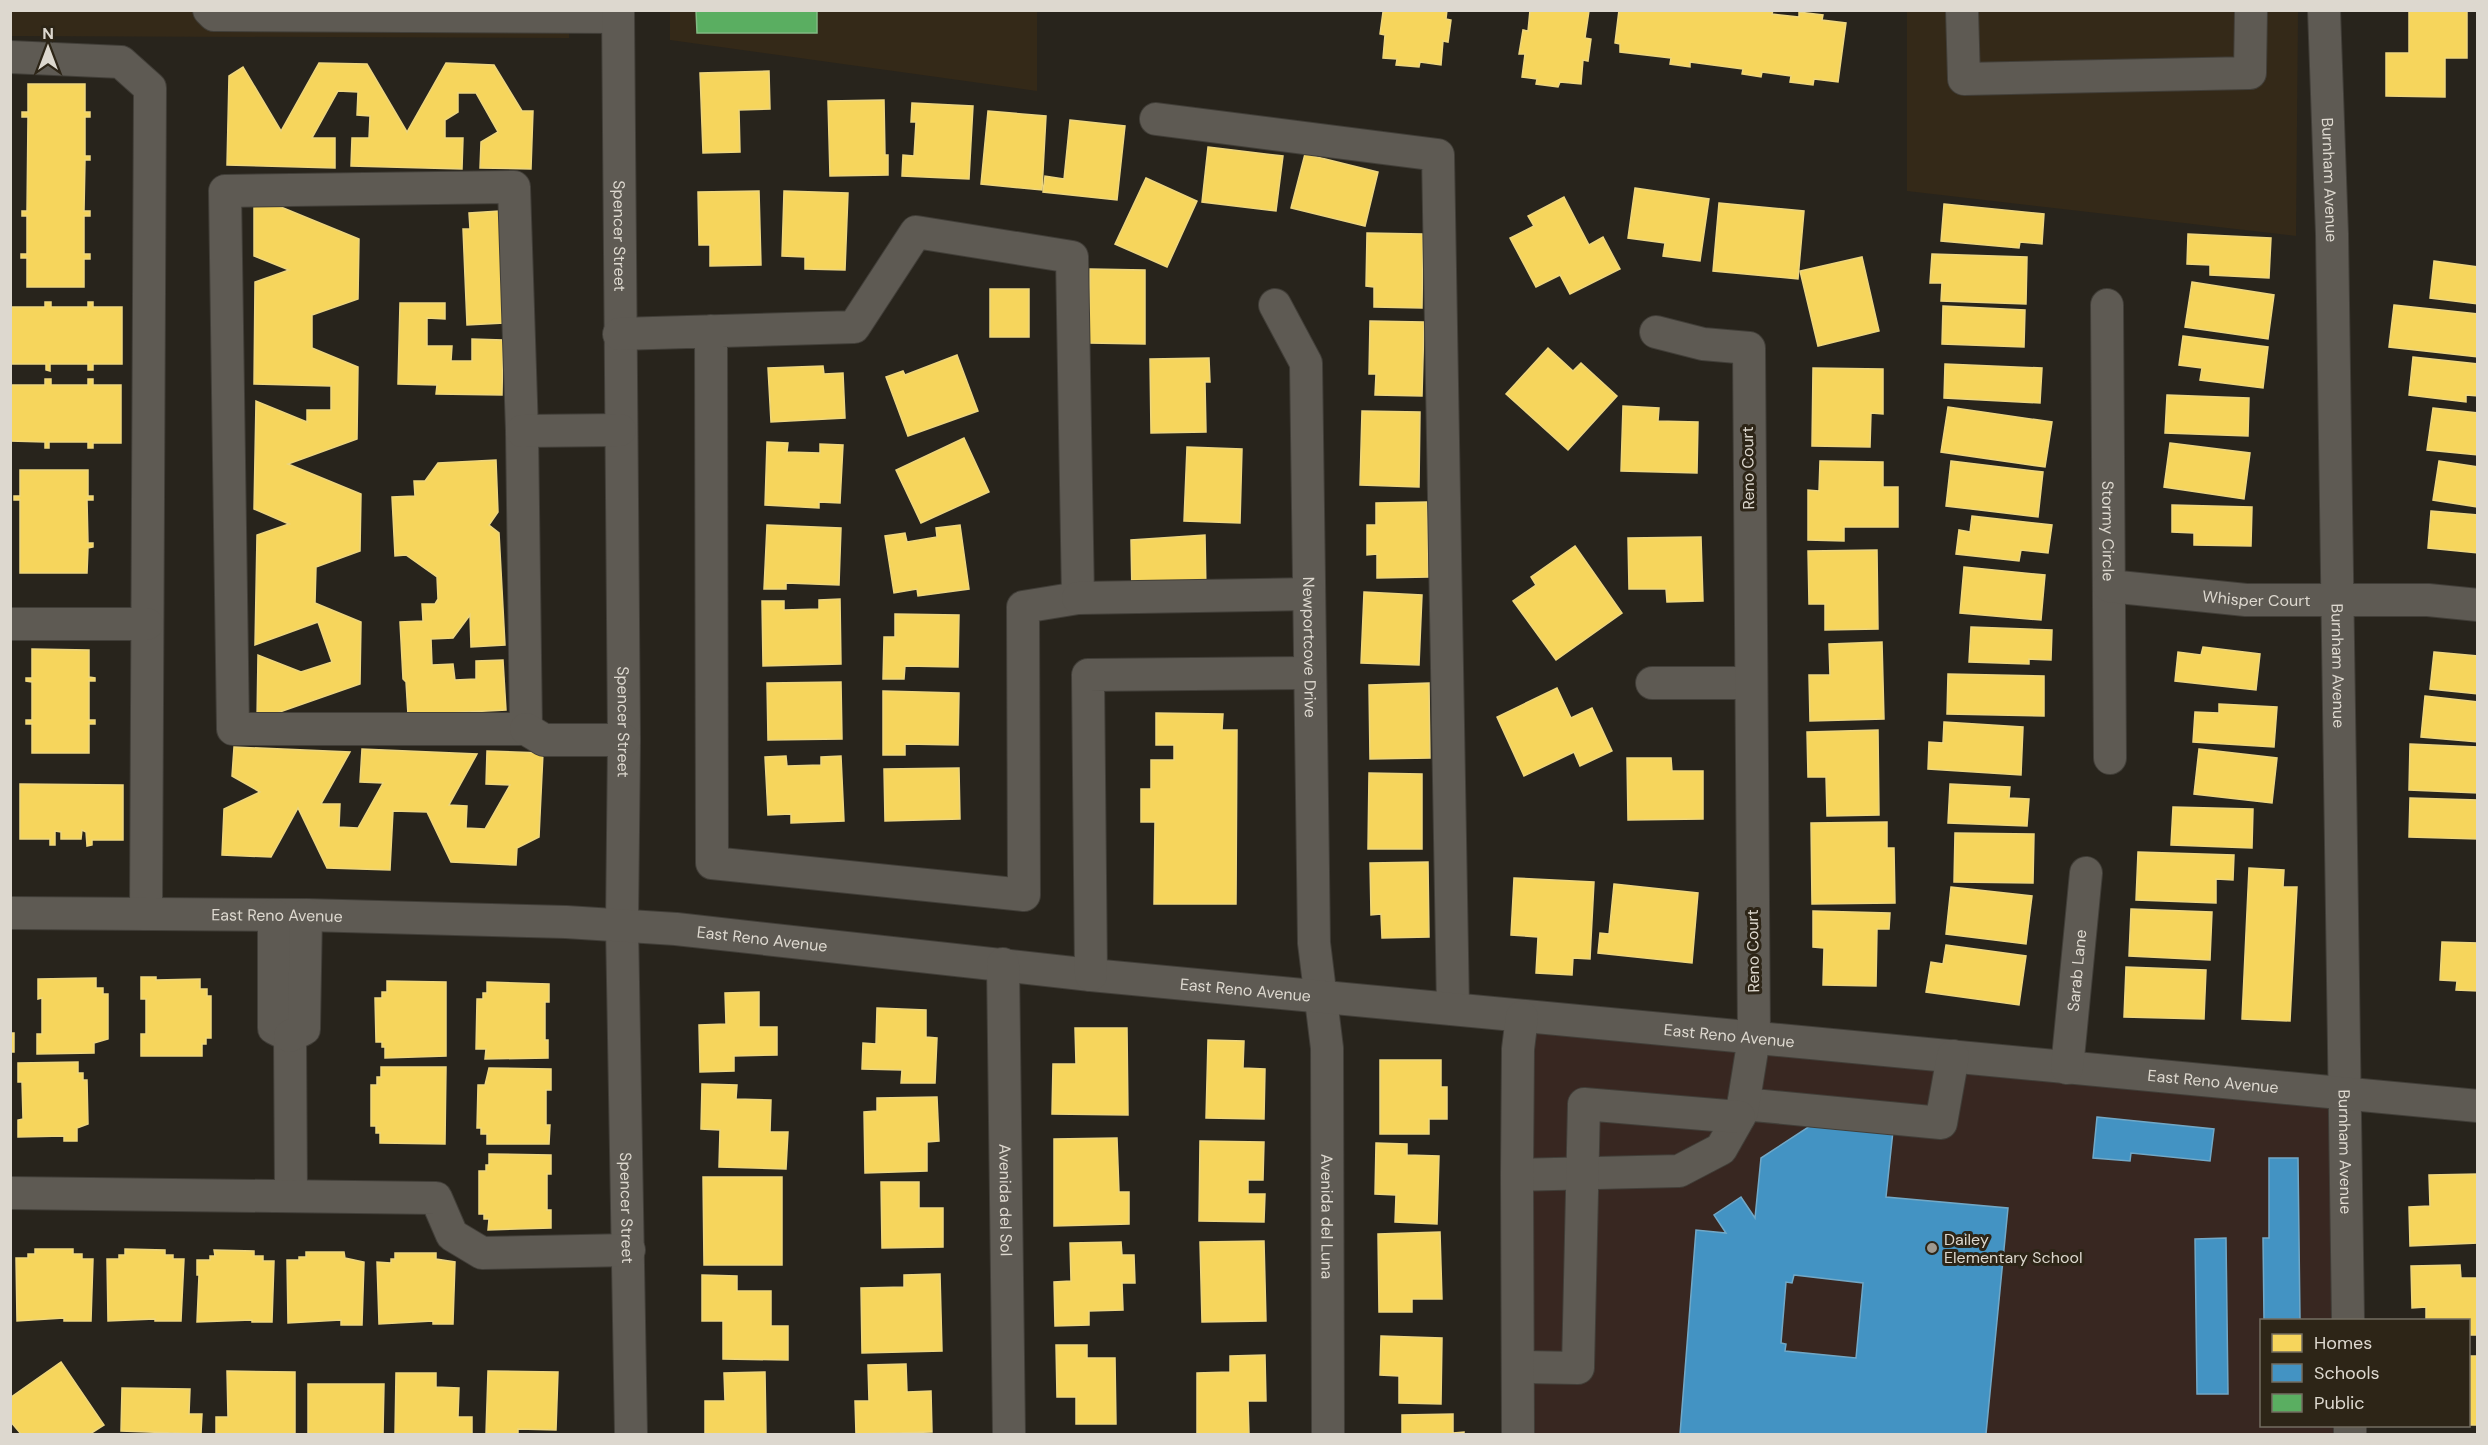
<svg xmlns="http://www.w3.org/2000/svg" width="2488" height="1445" font-family="'DM Sans',sans-serif">
<style>
.built{fill:#342918}
.education{fill:#382721}
.homes{fill:#f6d55c;stroke:#eed67e;stroke-width:1.5}
.schools{fill:#4393c3;stroke:#71a8c7;stroke-width:1.5;fill-rule:evenodd}
.public{fill:#5aae61;stroke:#81bb82;stroke-width:1.5}
.lines{fill:none;stroke-linecap:round;stroke-linejoin:round}
.minor-casing{stroke:#413e38;stroke-width:34}
.minor{stroke:#5e5a53;stroke-width:32}
.poi-dot{fill:#9e9990;stroke:#2d2517;stroke-width:2}
.labels{text-anchor:middle;dominant-baseline:central;stroke-width:6;stroke-linejoin:round;paint-order:stroke}
.street-label{font-size:16px;fill:#ddd8cf;stroke:#2d2517}
.poi-label{font-size:16px;fill:#ddd8cf;stroke:#2d2517;text-anchor:start}
</style>
<rect width="100%" height="100%" fill="#28241c"/>
<!-- built -->
<g class="built">
<path d="M11 10 569 11V38L11 36Z"/>
<path d="M670 11H1037V91L670 40Z"/>
<path d="M1907 11H2298L2296 236 1907 191Z"/>
</g>
<!-- education -->
<path class="education" d="M1522 1017 2345 1092 2348 1320H2262V1426H2350V1434H1518Z"/>
<!-- homes -->
<g class="homes">
<path d="M1388 10H1447L1446 19 1451 20 1448 42 1443 41 1441 65 1420 62 1419 67 1396 65 1397 59 1383 58 1385 35 1380 34 1383 12Z"/>
<path d="M1530 10H1594L1589 11 1585 38 1591 39 1588 61 1583 60 1581 84 1560 82 1558 87 1536 84 1537 79 1522 77 1525 54H1519L1523 30 1528 31Z"/>
<path d="M1619 10H1773L1772 14 1799 17V12L1823 15 1822 20 1846 23 1838 82 1814 79 1813 85 1790 82 1791 76 1762 72 1761 77 1742 74 1743 69 1690 62V67L1670 64 1671 58 1620 52V44L1615 43Z"/>
<path d="M2409 10H2467V58H2445V97L2386 96V53H2409Z"/>
<path d="M319 63 367 64 407 132 446 63 494 65 522 111H533L531 169 480 168 481 142 498 132 476 93H458V112L445 120V138H463L462 169 351 166 352 138H369L370 116 357 115 358 92 338 91 312 138H335V168L227 165 229 76 243 67 281 131Z"/>
<path d="M769 71 770 109 739 110 740 152 703 153 700 73Z"/>
<path d="M28 84H85V112H90V117H85V156H90V160H85L84 211H90V216H84V254H90V259H84V287H27V258H21V254H27V216H22V211H27L28 117H22V112H28Z"/>
<path d="M884 100 885 155H888V175L830 176 828 101Z"/>
<path d="M912 103 973 106 969 179 902 176 903 155 914 156 916 122H911Z"/>
<path d="M988 111 1046 116 1042 190 981 184Z"/>
<path d="M1070 120 1125 126 1117 200 1043 192 1045 176 1064 179Z"/>
<path d="M1208 147 1283 156 1276 211 1202 202Z"/>
<path d="M1305 154 1378 172 1365 226 1291 208Z"/>
<path d="M1146 178 1197 201 1167 267 1115 244Z"/>
<path d="M1635 188 1709 199 1700 261 1663 256 1665 243 1628 238Z"/>
<path d="M759 191 761 265 710 266V245H699L698 192Z"/>
<path d="M784 191 848 193 845 270 805 269V257L782 256Z"/>
<path d="M254 196 359 239 358 299 312 315V348L358 367 357 439 288 464 361 494 360 551 316 567 315 603 361 622 360 684 257 720 258 655 301 672 332 662 318 622 255 645 257 535 289 524 254 509 256 401 307 422V410H331V386L254 384 255 282 289 270 254 256Z"/>
<path d="M1564 197 1589 245 1603 237 1620 269 1570 294 1560 275 1536 287 1510 238 1534 226 1528 216Z"/>
<path d="M1719 203 1804 211 1798 279 1713 271Z"/>
<path d="M1944 204 2044 214 2042 244 2020 242 2019 248 1941 241Z"/>
<path d="M499 211 504 323 467 325 463 229H470L469 213Z"/>
<path d="M1367 233 1423 234 1422 308 1374 307V287L1366 286Z"/>
<path d="M2188 234 2271 238 2269 278 2210 275V265L2187 264Z"/>
<path d="M1932 254 2027 257 2026 304 1941 301 1942 283H1930Z"/>
<path d="M1862 257 1879 331 1818 346 1800 271Z"/>
<path d="M2434 261 2478 267V304L2430 298Z"/>
<path d="M1090 269 1145 270V344L1089 343Z"/>
<path d="M2192 282 2274 295 2268 339 2185 327Z"/>
<rect x="990" y="289" width="39" height="48"/>
<path d="M45 302H51V307H88V302H93V307H122V364H93V370H88V364H50V371L46 370V364H10V307H45Z"/>
<path d="M400 303H445V319L427 318V346H452L451 361H472V339L503 340 502 395 436 394 437 385 398 384Z"/>
<path d="M2394 305 2478 314V357L2389 347Z"/>
<path d="M1943 306 2025 310 2024 347 1942 344Z"/>
<path d="M1370 321 1424 322 1422 396 1375 395 1376 374H1369Z"/>
<path d="M2183 336 2268 347 2263 388 2200 380 2202 368 2179 365Z"/>
<path d="M1548 348 1573 371 1581 363 1617 396 1568 450 1506 394Z"/>
<path d="M957 355 978 411 908 436 886 377 903 371 905 375Z"/>
<path d="M2413 357 2478 364V396L2466 395V402L2409 395Z"/>
<path d="M1209 358 1210 382H1205L1206 432 1151 433 1150 359Z"/>
<path d="M1945 364 2042 368 2040 403 1944 398Z"/>
<path d="M823 366 824 374 843 373 845 418 771 422 768 368Z"/>
<path d="M1813 368 1883 369V414L1871 413 1870 447 1812 446Z"/>
<path d="M45 379H51V385H88V379H93V385H121V443H93V448H88V442H49V448H45V442L10 441V385H45Z"/>
<path d="M2167 395 2249 398 2248 436 2165 433Z"/>
<path d="M1623 406 1659 408 1658 421 1698 422 1697 473 1621 471Z"/>
<path d="M1948 407 2052 422 2045 467 1941 452Z"/>
<path d="M2433 408 2478 413V455L2427 450Z"/>
<path d="M1362 411 1420 412 1419 487 1360 485Z"/>
<path d="M964 438 989 492 921 523 896 470Z"/>
<path d="M767 442 788 443 787 452 820 453V444L843 445 840 503 819 502V508L765 505Z"/>
<path d="M2170 443 2250 453 2244 499 2164 487Z"/>
<path d="M1187 447 1242 449 1240 523 1184 521Z"/>
<path d="M496 460 498 512 489 525 499 533 505 645 471 647 470 615 453 638 431 639 432 665 453 664 455 680 476 679V661L503 660 506 710 408 715 406 682 403 679 400 622 423 621 422 604H435L438 599 437 577 406 555 395 556 392 497 415 496 414 481H425L438 463Z"/>
<path d="M1820 461 1883 462V487H1898V527H1844V541L1808 540V490L1819 491Z"/>
<path d="M1951 461 2043 472 2038 517 1946 506Z"/>
<path d="M2439 461 2478 467V507L2433 500Z"/>
<path d="M20 470H88V496H93V500H87L88 543H93V547L88 548 87 573H20V500H14V496H20Z"/>
<path d="M1427 502 1428 577 1377 578V554L1367 555V525H1376V503Z"/>
<path d="M2172 505 2252 507 2251 546 2194 545V533L2172 532Z"/>
<path d="M2431 511 2478 515V553L2428 548Z"/>
<path d="M1972 516 2052 525 2048 553 2021 550 2019 561 1956 554 1959 530 1970 532Z"/>
<path d="M767 525 841 528 839 585 786 583V589H764Z"/>
<path d="M960 525 969 589 918 596 917 589 894 593 885 536 905 533 907 542 937 537 936 528Z"/>
<path d="M1205 535 1206 592 1132 594 1131 540Z"/>
<path d="M1701 537 1703 601 1667 602 1666 589H1629L1628 538Z"/>
<path d="M1575 546 1622 613 1556 660 1513 601 1536 585 1531 577Z"/>
<path d="M1877 550 1878 629 1825 630V604H1809L1808 551Z"/>
<path d="M1964 567 2045 575 2041 620 1960 613Z"/>
<path d="M1364 592 1422 595 1419 665 1361 663Z"/>
<path d="M840 599 841 664 763 666 762 601H784V610L819 609V600Z"/>
<path d="M895 614 959 615 958 667 905 666 904 679H883L884 637H895Z"/>
<path d="M1971 627 2052 630 2051 660 2029 659V664L1969 662Z"/>
<path d="M1882 642 1884 719 1810 721 1809 675H1830L1829 644Z"/>
<path d="M2203 647 2260 654 2256 690 2175 681 2178 652 2201 655Z"/>
<path d="M32 649 89 650V677L95 678V681H89V720H95V724H89V753H32V724H26V720H32V682L26 681V678H32Z"/>
<path d="M2434 652 2478 656V694L2430 689Z"/>
<path d="M1948 674 2044 676V716L1947 714Z"/>
<path d="M841 682 842 739 768 740 767 683Z"/>
<path d="M1429 683 1430 758 1370 759 1369 685Z"/>
<path d="M1557 688 1571 718 1592 708 1612 751 1580 766 1574 752 1524 776 1497 717Z"/>
<path d="M883 691 959 693 958 745 905 744V755H883Z"/>
<path d="M2425 696 2478 702V742L2421 737Z"/>
<path d="M2219 704 2277 707 2274 747 2193 742 2195 712 2219 713Z"/>
<path d="M1156 713 1223 714 1222 730H1237L1236 904H1154L1155 822H1141V789H1151V760H1174V745H1156Z"/>
<path d="M1944 722 2023 727 2021 775 1928 769 1929 742 1943 743Z"/>
<path d="M1878 730 1879 815 1827 816 1826 777H1808L1807 732Z"/>
<path d="M2410 744 2478 747V793L2409 790Z"/>
<path d="M234 747 350 752 321 804H340L339 827 358 828 383 783 360 782 362 749 477 754 449 805 467 806 466 828 485 829 510 785 486 784 487 751 543 753 539 837 517 848 516 865 451 862 427 812 393 811 390 870 327 868 298 808 271 857 222 855 224 809 260 792 232 776Z"/>
<path d="M2199 749 2277 758 2272 803 2194 794Z"/>
<path d="M786 756 787 766 821 765V757L841 756 844 821 791 823V814L768 815 765 757Z"/>
<path d="M1627 758H1671L1672 771H1703V819L1628 820Z"/>
<path d="M959 768 960 819 885 821 884 769Z"/>
<path d="M1369 773 1422 774V849H1368Z"/>
<path d="M20 784 123 785V840H92V845L87 846 86 832 82 830 81 839H61V832L55 831V845H50V839H20Z"/>
<path d="M1950 784 2010 787 2009 798 2029 799 2027 826 1948 823Z"/>
<path d="M2410 798 2478 800V839L2409 837Z"/>
<path d="M2173 807 2253 809 2252 848 2171 845Z"/>
<path d="M1887 822V848H1894L1895 903 1812 904 1811 823Z"/>
<path d="M1955 833 2034 834 2033 883 1954 882Z"/>
<path d="M2138 852 2234 855 2233 880 2216 879V903L2136 900Z"/>
<path d="M1428 862 1429 937 1382 938 1381 914 1371 915 1370 863Z"/>
<path d="M2249 868 2284 870 2283 887H2297L2290 1021 2242 1019Z"/>
<path d="M1514 878 1594 882 1590 959 1573 958 1572 975 1536 973 1538 937 1511 935Z"/>
<path d="M1614 884 1698 893 1692 963 1598 953 1600 933 1609 934Z"/>
<path d="M1951 887 2032 896 2026 944 1946 934Z"/>
<path d="M2131 909 2212 912 2210 960 2129 956Z"/>
<path d="M1813 911 1890 913 1889 929H1877L1876 986 1823 985 1824 948 1813 947Z"/>
<path d="M2442 942 2478 943V991L2456 990 2457 981 2440 980Z"/>
<path d="M1946 945 2026 956 2019 1005 1926 992 1931 962 1943 964Z"/>
<path d="M2126 967 2206 970 2204 1019 2124 1017Z"/>
<path d="M141 977H156V980L200 979V989H207V996H211V1038H206V1044H202V1056H141V1034H146V999H141Z"/>
<path d="M96 978V988H103V994H108V1039L94 1043V1053L37 1054V1034H42V998L38 999V979Z"/>
<path d="M387 981 446 982V1056L385 1058V1047H382V1042H376L375 998H382V992H387Z"/>
<path d="M487 982 549 984V1002H545V1040H548V1058L485 1059 486 1049H476L477 999H483V993H487Z"/>
<path d="M759 992V1027H777V1055L734 1056V1071L700 1072 699 1025 726 1024 725 993Z"/>
<path d="M877 1008 926 1010V1037L937 1038 935 1083H901L902 1070 862 1069 863 1043 876 1044Z"/>
<path d="M1075 1028H1127L1128 1115 1052 1114 1053 1064H1076Z"/>
<rect x="10" y="1033" width="4" height="19"/>
<path d="M1208 1040 1244 1041 1243 1068 1265 1069 1264 1119 1206 1118Z"/>
<path d="M1380 1060H1441V1087H1447V1119H1429V1134H1380Z"/>
<path d="M78 1062V1073H83V1080H87L88 1124 77 1128V1141H64V1136L18 1137V1120L23 1119 22 1082H18V1063Z"/>
<path d="M381 1067H446L445 1144 380 1143V1133H376V1126H371V1085H377V1077H381Z"/>
<path d="M489 1068 551 1069V1090H546V1125H550L549 1144H487V1134H481V1128H477L478 1085H485Z"/>
<path d="M702 1084 737 1085 736 1099 771 1100 770 1132H788L786 1169 719 1167 720 1130 701 1129Z"/>
<path d="M937 1097 939 1141 927 1142V1171L865 1173 864 1112 877 1111V1098Z"/>
<path d="M1117 1138 1119 1192H1129V1224L1054 1226V1139Z"/>
<path d="M1200 1141 1264 1142 1263 1180H1248V1194H1265L1264 1222 1199 1221Z"/>
<path d="M1376 1143 1407 1144V1155L1439 1156 1437 1224 1395 1222 1396 1195 1375 1194Z"/>
<path d="M489 1154 551 1155V1174H547V1210H551V1228L488 1230 489 1219H484V1214H479V1171H486V1165H489Z"/>
<path d="M2478 1174V1243L2410 1246 2409 1207 2430 1206 2429 1175Z"/>
<path d="M703 1177H782V1265H704Z"/>
<path d="M881 1182H919V1208H943V1247L882 1248Z"/>
<path d="M1440 1232 1442 1299H1412V1312H1379L1378 1234Z"/>
<path d="M1264 1241 1266 1321 1202 1322 1200 1242Z"/>
<path d="M1121 1242 1122 1255H1134L1135 1283H1122L1123 1310 1089 1311V1325L1055 1326 1054 1282 1071 1281 1070 1243Z"/>
<path d="M35 1249H73V1254H82V1259H93L91 1321H64V1318L17 1321 16 1258H28V1254H35Z"/>
<path d="M125 1249 165 1250V1255H173V1259H184L181 1321H155V1319L108 1321 107 1259H119V1255H125Z"/>
<path d="M214 1250 254 1251V1256H263V1261H274L272 1322H252V1320L197 1322 199 1275H197V1260H210V1256H215Z"/>
<path d="M306 1252H344L345 1258 364 1262 362 1325H341V1320L288 1323 287 1260H299V1257H306Z"/>
<path d="M395 1253H436V1259L455 1262 453 1324H433V1321L379 1324 377 1262 391 1263V1259H395Z"/>
<path d="M2460 1265 2461 1278H2478V1335H2468V1320H2426V1307L2412 1308 2411 1266Z"/>
<path d="M940 1274 942 1351 862 1353 861 1288 904 1287V1275Z"/>
<path d="M702 1275 737 1276V1291H771V1326H788V1360L723 1359V1321H702Z"/>
<path d="M1381 1336 1442 1338 1441 1404 1399 1403V1376L1380 1375Z"/>
<path d="M1056 1345H1087V1358H1115L1116 1424H1076V1397H1057Z"/>
<path d="M1265 1355 1266 1401H1248L1249 1434H1197V1373L1230 1372V1356Z"/>
<rect x="2468" y="1356" width="10" height="69"/>
<path d="M61 1362 104 1425 90 1434H21L10 1421V1398Z"/>
<path d="M906 1364 907 1392 931 1391 932 1432 856 1434 855 1401H869L868 1365Z"/>
<path d="M227 1371 295 1372V1434H216V1417H228Z"/>
<path d="M488 1371 558 1372 556 1430 518 1429V1434H486Z"/>
<path d="M765 1372 766 1434H705V1401H725L724 1373Z"/>
<path d="M396 1373H436V1387L459 1388 458 1417H472V1434H395Z"/>
<path d="M308 1384H384L383 1434H308Z"/>
<path d="M122 1388 190 1389 189 1414H202L201 1434 121 1431Z"/>
<path d="M1453 1414V1433L1464 1432V1434H1402V1415Z"/>
</g>
<!-- schools -->
<g class="schools">
<path d="M2097 1117 2214 1129 2210 1161 2131 1153 2130 1161 2093 1158Z"/>
<path d="M1813 1124 1893 1131 1886 1197 2008 1208 1986 1434H1680L1696 1230 1726 1233 1714 1215 1741 1197 1755 1218 1761 1158ZM1794 1275 1863 1283 1856 1358 1785 1351 1786 1344 1781 1343 1786 1282 1792 1283Z"/>
<path d="M2269 1158H2298L2300 1320H2264L2263 1238H2269Z"/>
<path d="M2226 1238 2228 1394H2197L2195 1239Z"/>
</g>
<!-- public -->
<path class="public" d="M696 10H817V33H697Z"/>
<g class="lines">
<!-- minor casing -->
<g class="minor-casing">
<g id="minor">
<path d="M209 10 214 15 618 17"/>
<path id="s1" d="M618 10 624 740 622 925 631 1434"/>
<path d="M1962 10 1964 79 2250 73 2251 10"/>
<path id="s2" d="M2324 10 2332 234 2348 1320"/>
<path d="M10 57 121 62 150 88 146 914"/>
<path d="M1156 119 1438 155 1453 1009"/>
<path d="M514 187 522 431 526 729H233L225 191Z"/>
<path id="s3" d="M1275 305 1306 363 1314 943 1327 1048 1328 1434"/>
<path id="s4" d="M2107 305 2110 758"/>
<path d="M619 334 854 327 916 232 1072 257 1078 598 1023 607 1024 895 712 863 711 331"/>
<path d="M522 431 620 430"/>
<path id="s5" d="M2109 586 2246 600H2428L2478 605"/>
<path d="M1078 598 1309 594"/>
<path d="M10 624H147"/>
<path d="M1652 683H1751"/>
<path d="M526 729 544 740H624"/>
<path id="s6" d="M10 913 306 915 566 922 676 929 1091 975 2478 1106"/>
<path d="M274 915V1028L290 1036"/>
<path id="s7" d="M1003 964 1009 1434"/>
<path d="M1091 975 1088 675 1310 673"/>
<path d="M290 1036 291 1196"/>
<path d="M290 1036 304 1029 306 915"/>
<path id="s8" d="M2067 1068 2086 873"/>
<path d="M1743 1104 1941 1123 1953 1056"/>
<path d="M1517 1175 1679 1171 1721 1149 1742 1112 1754 1038 1749 348 1703 344 1656 332"/>
<path d="M10 1193 436 1198 452 1235 482 1253 629 1250"/>
<path d="M1518 1367 1578 1368 1584 1104 1739 1117"/>
<path d="M2350 1426V1434"/>
<path d="M1518 1434 1517 1175 1518 1049 1522 1017"/>
</g>
</g>
<!-- minor -->
<use href="#minor" class="minor"/>
</g>
<!-- markers -->
<circle class="poi-dot" cx="1932" cy="1248" r="6"/>
<g class="labels">
<!-- street labels -->
<g class="street-label">
<text stroke="none"><textPath href="#s2" startOffset="170">Burnham Avenue</textPath></text>
<text stroke="none"><textPath href="#s1" startOffset="226">Spencer Street</textPath></text>
<text transform="translate(1748 468) rotate(-91)">Reno Court</text>
<text stroke="none"><textPath href="#s4" startOffset="226">Stormy Circle</textPath></text>
<text stroke="none"><textPath href="#s5" startOffset="148">Whisper Court</textPath></text>
<text stroke="none"><textPath href="#s3" startOffset="350">Newportcove Drive</textPath></text>
<text stroke="none"><textPath href="#s2" startOffset="656">Burnham Avenue</textPath></text>
<text stroke="none"><textPath href="#s1" startOffset="712">Spencer Street</textPath></text>
<text stroke="none"><textPath href="#s6" startOffset="267">East Reno Avenue</textPath></text>
<text stroke="none"><textPath href="#s6" startOffset="753">East Reno Avenue</textPath></text>
<text transform="translate(1753 951) rotate(-91)">Reno Court</text>
<text stroke="none"><textPath href="#s8" startOffset="98">Sarab Lane</textPath></text>
<text stroke="none"><textPath href="#s6" startOffset="1239">East Reno Avenue</textPath></text>
<text stroke="none"><textPath href="#s6" startOffset="1725">East Reno Avenue</textPath></text>
<text stroke="none"><textPath href="#s6" startOffset="2211">East Reno Avenue</textPath></text>
<text stroke="none"><textPath href="#s2" startOffset="1142">Burnham Avenue</textPath></text>
<text stroke="none"><textPath href="#s7" startOffset="236">Avenida del Sol</textPath></text>
<text stroke="none"><textPath href="#s1" startOffset="1198">Spencer Street</textPath></text>
<text stroke="none"><textPath href="#s3" startOffset="920">Avenida del Luna</textPath></text>
</g>
<!-- poi labels -->
<g class="poi-label">
<text x="1944" y="1239">Dailey<tspan x="1944" dy="18">Elementary School</tspan></text>
</g>
</g>
<!-- border -->
<rect width="2488" height="1445" fill="none" stroke="#ddd8cf" stroke-width="24"/>
<!-- legend -->
<rect x="2260" y="1319" width="210" height="108" fill="#2d2517" stroke="#736d61" stroke-width="1.5"/>
<rect x="2272" y="1334" width="30" height="18" fill="#f6d55c" stroke="#736d61" stroke-width="1.5"/>
<text x="2314" y="1349" font-size="18" fill="#ddd8cf">Homes</text>
<rect x="2272" y="1364" width="30" height="18" fill="#4393c3" stroke="#736d61" stroke-width="1.5"/>
<text x="2314" y="1379" font-size="18" fill="#ddd8cf">Schools</text>
<rect x="2272" y="1394" width="30" height="18" fill="#5aae61" stroke="#736d61" stroke-width="1.5"/>
<text x="2314" y="1409" font-size="18" fill="#ddd8cf">Public</text>
<!-- north arrow -->
<g transform="translate(48 48)" stroke="#2d2517" stroke-width="4.5" paint-order="stroke">
<path d="M0-4.5L10 22L0 15L-10 22Z" fill="#ddd8cf"/>
<text y="-9" font-size="16" font-weight="bold" text-anchor="middle" fill="#ddd8cf">N</text>
</g>
</svg>
